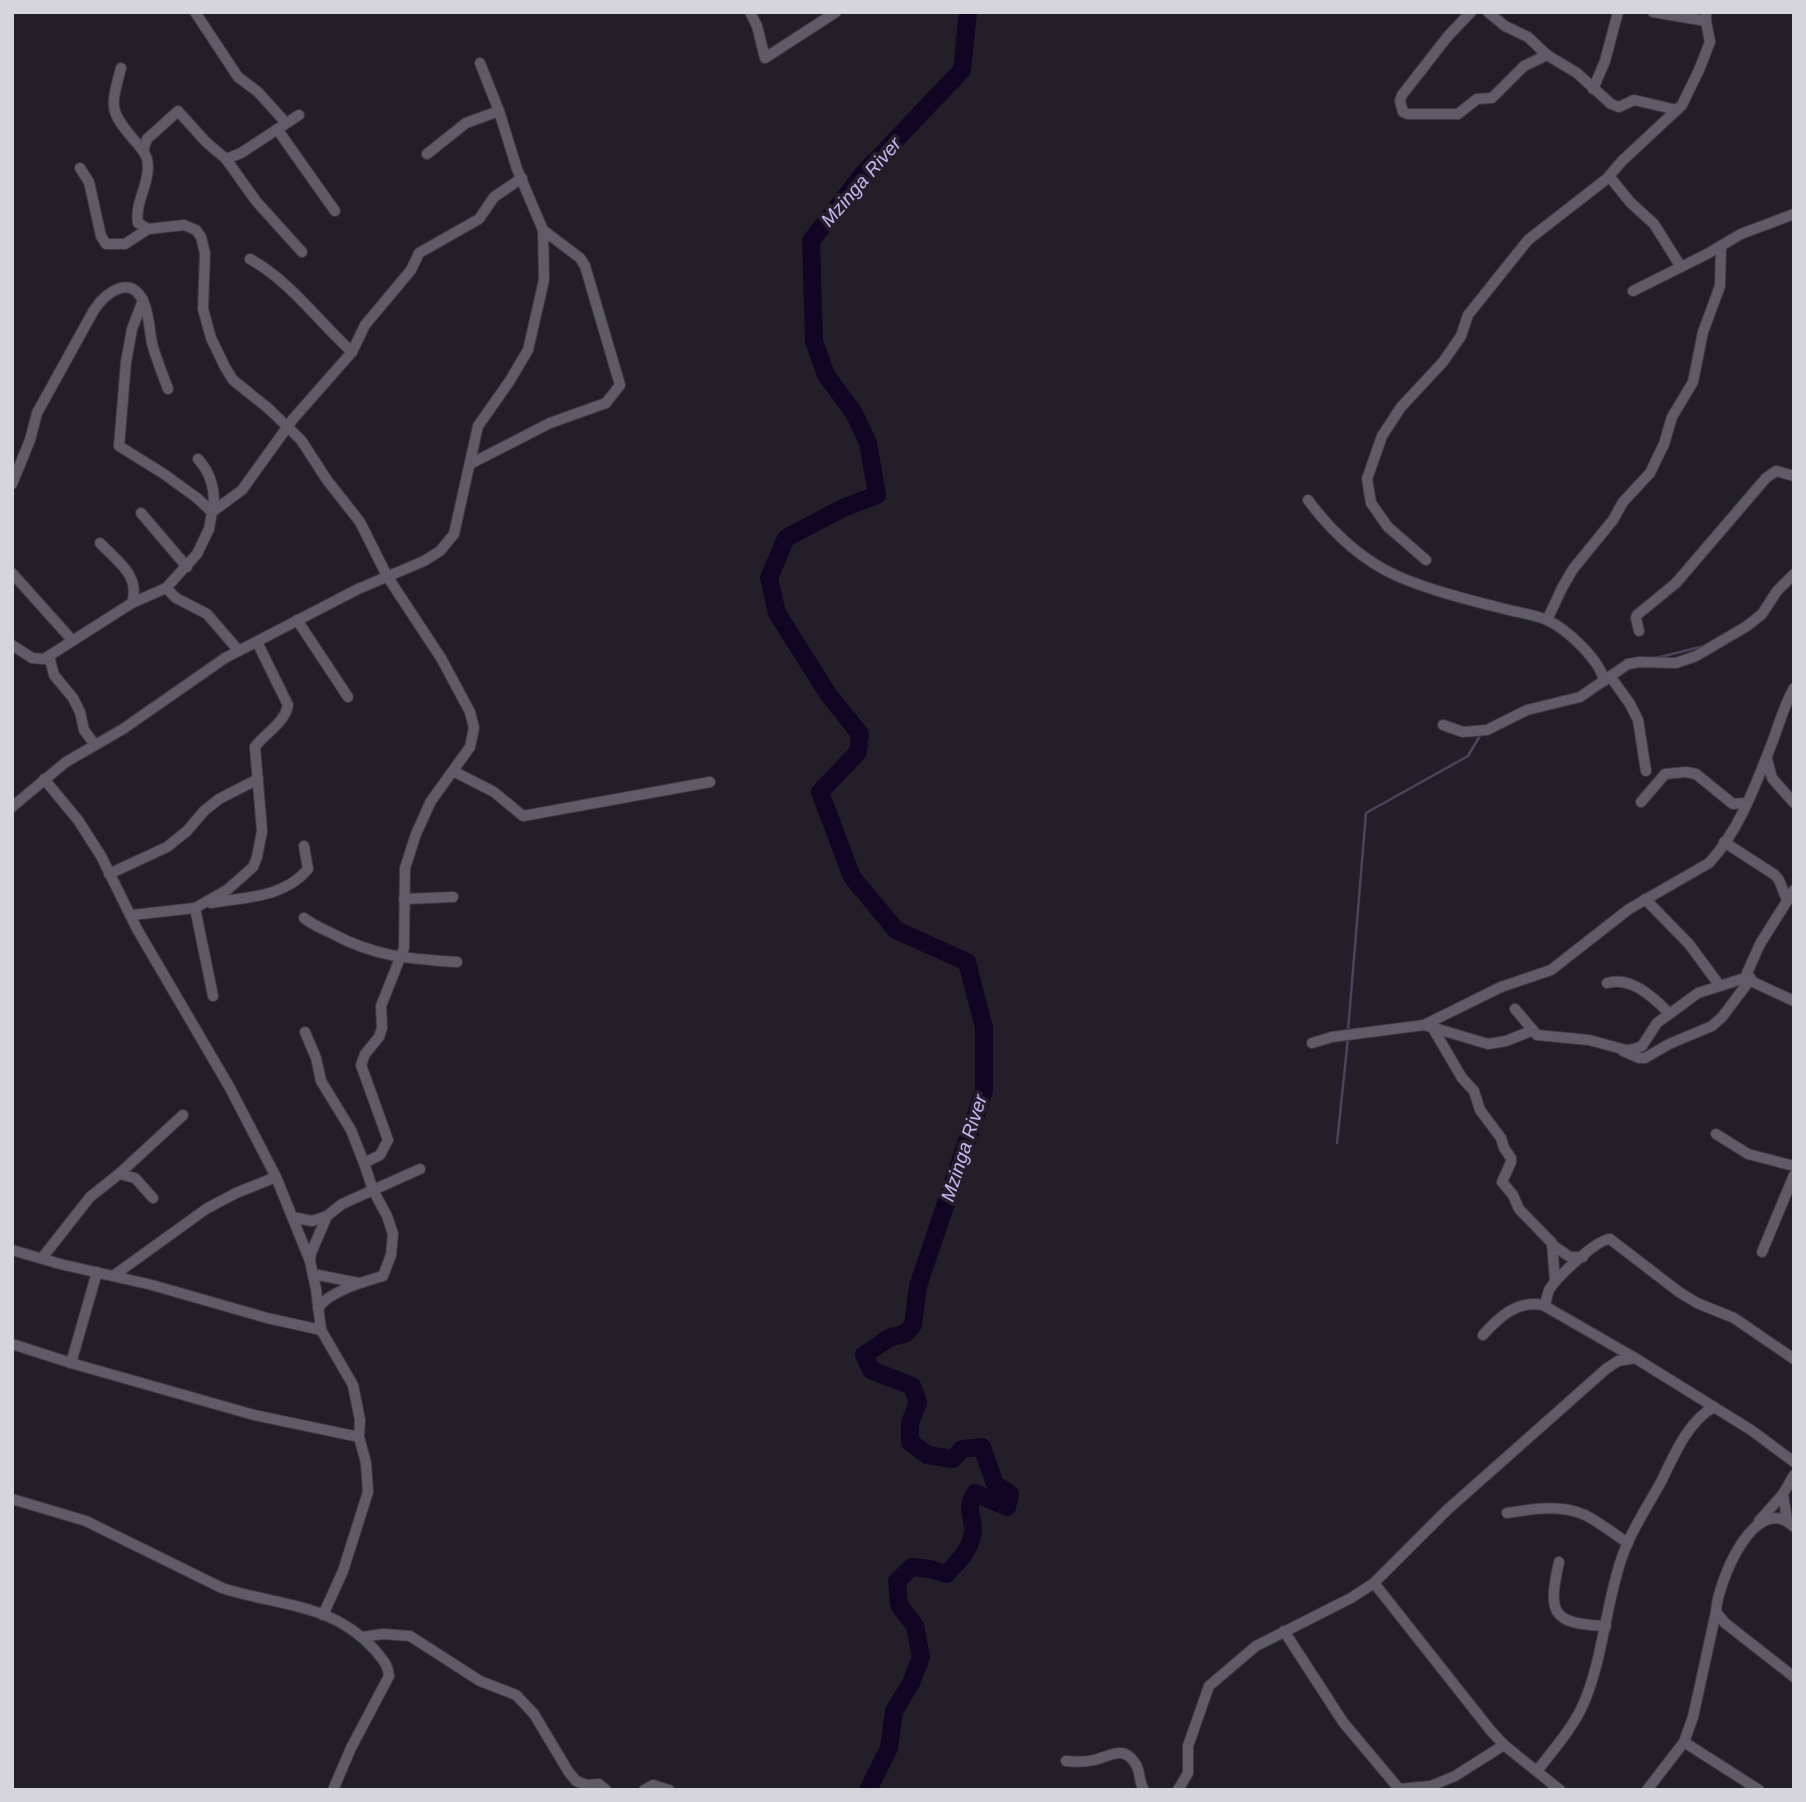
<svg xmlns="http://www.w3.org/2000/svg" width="1806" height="1802" font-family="Arial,sans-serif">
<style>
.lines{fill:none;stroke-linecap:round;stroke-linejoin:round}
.stream{stroke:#4d435a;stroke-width:2.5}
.river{stroke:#120523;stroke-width:18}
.street-casing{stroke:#3d3a42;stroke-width:12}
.street{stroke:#605c67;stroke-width:10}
.labels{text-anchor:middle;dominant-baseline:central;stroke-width:7;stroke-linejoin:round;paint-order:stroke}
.water-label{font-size:19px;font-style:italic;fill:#cbb5f5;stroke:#221f29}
</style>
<rect width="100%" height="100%" fill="#221f29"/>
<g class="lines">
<!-- stream -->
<g class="stream">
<path d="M1656 658 1704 646"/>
<path d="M1348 1031 1366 813 1468 756 1481 734"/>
<path d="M1337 1143 1348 1038"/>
</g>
<!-- river -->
<path class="river" d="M868 1790 889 1748 894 1711 911 1683 921 1657 915 1626 899 1605 897 1581 912 1567 930 1569 946 1574C958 1563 972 1548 973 1531 973 1514 965 1510 975 1493L1007 1507 1010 1494 995 1484 982 1447 962 1449 953 1459 927 1455 910 1442V1423L918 1402 912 1386 871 1370 864 1355 889 1338 906 1333 913 1325 918 1286 984 1091V1028L967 962 896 930 852 877 820 792 858 752 860 734 828 694 777 613 769 578 786 538 843 508 877 495 868 443 854 413 826 375 814 341 811 241 863 174 962 70 968 12"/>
<!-- street casing -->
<g class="street-casing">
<g id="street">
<path d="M195 12 238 77 258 92 286 123"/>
<path d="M750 12 757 26 765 58 836 12"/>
<path d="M1471 12 1448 36 1402 95 1400 101 1403 112 1408 114H1458L1477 99 1492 98 1524 66 1547 55"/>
<path d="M1488 12 1505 26 1528 37 1547 55 1577 73 1611 104 1619 107 1634 100 1677 110"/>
<path d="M1653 12 1706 21"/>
<path d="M121 68C111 107 108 110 135 141 140 147 145 152 147 159 152 181 134 202 138 223L148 229 184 225 196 230 201 237 205 253 203 309 211 338 225 367 233 380 269 409 301 440 327 480 360 522 387 576 441 658 470 712 474 728 470 747 431 801 416 834 405 868 404 948 381 1006 382 1028 379 1037 365 1054 361 1065 388 1140 380 1155 364 1163 373 1190 387 1216 393 1234 391 1255 383 1276C363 1282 330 1291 318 1308"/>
<path d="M1593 89 1605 61 1618 12"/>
<path d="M277 129 335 211"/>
<path d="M143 151 147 139 178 111 206 142 226 159 241 153 299 115"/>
<path d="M427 154 466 123 499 111"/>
<path d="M226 159 256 201 302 252"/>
<path d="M80 168 89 182 101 236 106 244H125L148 229"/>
<path d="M250 259C290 281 318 321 352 352"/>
<path d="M1681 267 1654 224 1630 202 1609 176 1622 161 1682 105 1699 70 1710 42 1706 21V12"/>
<path d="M1633 291 1707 254 1741 234 1794 214"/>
<path d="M143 300 132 329 126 362 119 446 164 474 197 498 212 512C217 494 211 473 198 459"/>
<path d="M470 464 550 423 606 403 620 385 585 266 580 258 543 230"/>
<path d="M12 484 30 440 37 413 94 310C106 292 132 273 144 303 150 317 149 333 153 347 157 361 163 375 168 389"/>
<path d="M1308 500C1331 531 1362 560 1397 576 1432 591 1469 600 1505 609 1519 613 1534 614 1547 620 1567 629 1600 660 1604 681"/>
<path d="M141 513 187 567"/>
<path d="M100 543C117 561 141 576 132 603"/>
<path d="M1426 560 1388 527 1371 503 1367 479 1382 436 1401 407 1443 362 1461 336 1468 315 1528 240 1609 177"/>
<path d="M12 573 72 640"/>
<path d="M166 588 176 598 207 614 239 651"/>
<path d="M297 620 348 697"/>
<path d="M1547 620 1562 588 1573 569 1613 520 1623 502 1650 473 1664 444 1672 417 1693 382 1703 332 1720 286 1721 246"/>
<path d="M1639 631 1636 618 1637 615 1676 583 1766 478 1776 471 1794 476"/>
<path d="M12 645 32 658 44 659 132 603 166 588 197 554 209 529 212 512 242 490 293 419 352 352 365 325 411 270 419 253 479 219 494 197 522 178"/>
<path d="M49 656 54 675 73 698 80 712 84 730 95 745"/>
<path d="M1610 676 1630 704 1638 720 1646 771"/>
<path d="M1443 725 1463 732 1487 730 1527 710 1580 697 1628 664 1640 662 1676 663 1696 656 1747 626 1762 614 1777 591 1794 574"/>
<path d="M1767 759 1772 778 1794 803"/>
<path d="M453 771 494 792 523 816 710 782"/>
<path d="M44 779 78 820 101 856 137 929 230 1088 276 1177 310 1261"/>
<path d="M1641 802 1665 774 1686 772 1696 774 1733 804 1745 803"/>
<path d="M12 807 66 762 123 729 225 658 358 589 424 561 440 551 454 534 478 426 509 382 528 350 544 280 543 230 517 169 499 111 480 63"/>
<path d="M1724 842 1775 875 1779 880 1787 900"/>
<path d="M109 874 167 847 187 831 204 811 219 799 258 779"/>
<path d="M1794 890 1760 944 1747 973 1753 982 1794 1001"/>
<path d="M404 899 453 897"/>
<path d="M1645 899 1689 944 1720 986"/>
<path d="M211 903C245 897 284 898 308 869L304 846"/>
<path d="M195 908 213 996"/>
<path d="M132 915 195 908 227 890 253 867 257 857 262 831 255 747C265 733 285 723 288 705L257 642"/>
<path d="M304 918C313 925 323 929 333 934 376 957 410 959 457 962"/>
<path d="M1607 983C1631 976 1653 997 1669 1013"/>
<path d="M1515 1009 1537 1035 1589 1040 1626 1050 1634 1049 1642 1046 1657 1023 1698 993 1748 977"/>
<path d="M1424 1025 1501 987 1551 970 1629 909 1709 863C1739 831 1756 784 1772 743 1779 725 1784 705 1794 688"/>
<path d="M1431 1025 1462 1078 1474 1091 1480 1110 1501 1138 1504 1148 1511 1158V1162L1502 1182 1513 1195 1519 1209 1552 1243 1555 1281"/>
<path d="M305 1032 316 1058 321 1081 351 1130 364 1163"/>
<path d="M1312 1043 1332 1037 1424 1025 1488 1044 1506 1041 1531 1031"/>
<path d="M1623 1051 1639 1058H1645L1669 1044 1712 1026 1722 1017 1750 980"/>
<path d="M1716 1134 1748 1154 1794 1166"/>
<path d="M119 1174 135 1178 153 1198"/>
<path d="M292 1217 312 1221 327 1216"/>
<path d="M1554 1246 1570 1257H1583"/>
<path d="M12 1250 60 1264 152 1285 267 1318 321 1330 353 1385 360 1420 359 1437 366 1463 368 1492 343 1571 323 1615"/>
<path d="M1762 1252 1794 1175"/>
<path d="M42 1258 90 1197 119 1174 183 1115"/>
<path d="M313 1274 359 1283"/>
<path d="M113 1276 206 1209 236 1193 276 1177"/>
<path d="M1545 1306C1546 1301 1547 1295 1549 1290 1556 1278 1597 1239 1610 1239L1679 1292 1697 1303 1734 1318 1794 1359"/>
<path d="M321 1330 316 1289 310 1261 311 1253 327 1216 342 1204 420 1169"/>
<path d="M1483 1335C1499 1317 1517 1300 1543 1305L1635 1358 1751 1430 1794 1462"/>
<path d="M12 1344 71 1363 254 1415 359 1437"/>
<path d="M71 1363 97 1272"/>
<path d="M12 1499 86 1521 222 1588C277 1606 331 1602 374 1649 382 1659 388 1664 389 1676L351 1748 333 1790"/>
<path d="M1507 1513C1533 1509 1560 1504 1585 1515 1599 1522 1614 1534 1628 1543"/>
<path d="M1787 1520 1783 1494 1794 1475"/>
<path d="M1759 1521 1783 1494"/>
<path d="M1794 1527C1755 1489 1717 1584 1716 1612L1725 1623 1794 1677"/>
<path d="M1559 1562C1548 1612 1550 1624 1606 1626"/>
<path d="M1374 1583 1491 1731 1504 1745 1560 1790"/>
<path d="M1716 1612 1693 1717 1684 1742 1759 1790"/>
<path d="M1284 1631 1343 1722 1400 1790"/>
<path d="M362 1637 383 1634 410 1636 480 1681 516 1695 534 1714 568 1771 576 1781 587 1785 599 1784 606 1790"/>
<path d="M1066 1761C1075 1762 1085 1762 1094 1760 1111 1756 1123 1745 1135 1763 1141 1771 1138 1781 1144 1790"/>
<path d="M1537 1771C1553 1750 1572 1729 1583 1705 1603 1659 1605 1608 1621 1560 1630 1532 1648 1506 1662 1480 1674 1455 1689 1420 1714 1407"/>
<path d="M1399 1789 1431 1786 1455 1776 1504 1745"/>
<path d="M644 1790 653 1785 669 1790"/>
<path d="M1178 1790 1188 1773V1746L1209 1686 1256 1646 1351 1598 1374 1583 1447 1510 1606 1369 1618 1361 1635 1358"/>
<path d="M1647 1790 1684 1742"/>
</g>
</g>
<!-- street -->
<use href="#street" class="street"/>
</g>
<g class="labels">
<!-- water labels -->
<g class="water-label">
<text transform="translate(861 182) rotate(-49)">Mzinga River</text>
<text transform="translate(964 1148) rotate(-72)">Mzinga River</text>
</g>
</g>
<!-- border -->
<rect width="1806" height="1802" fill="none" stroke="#d7d5dc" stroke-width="28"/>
</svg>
